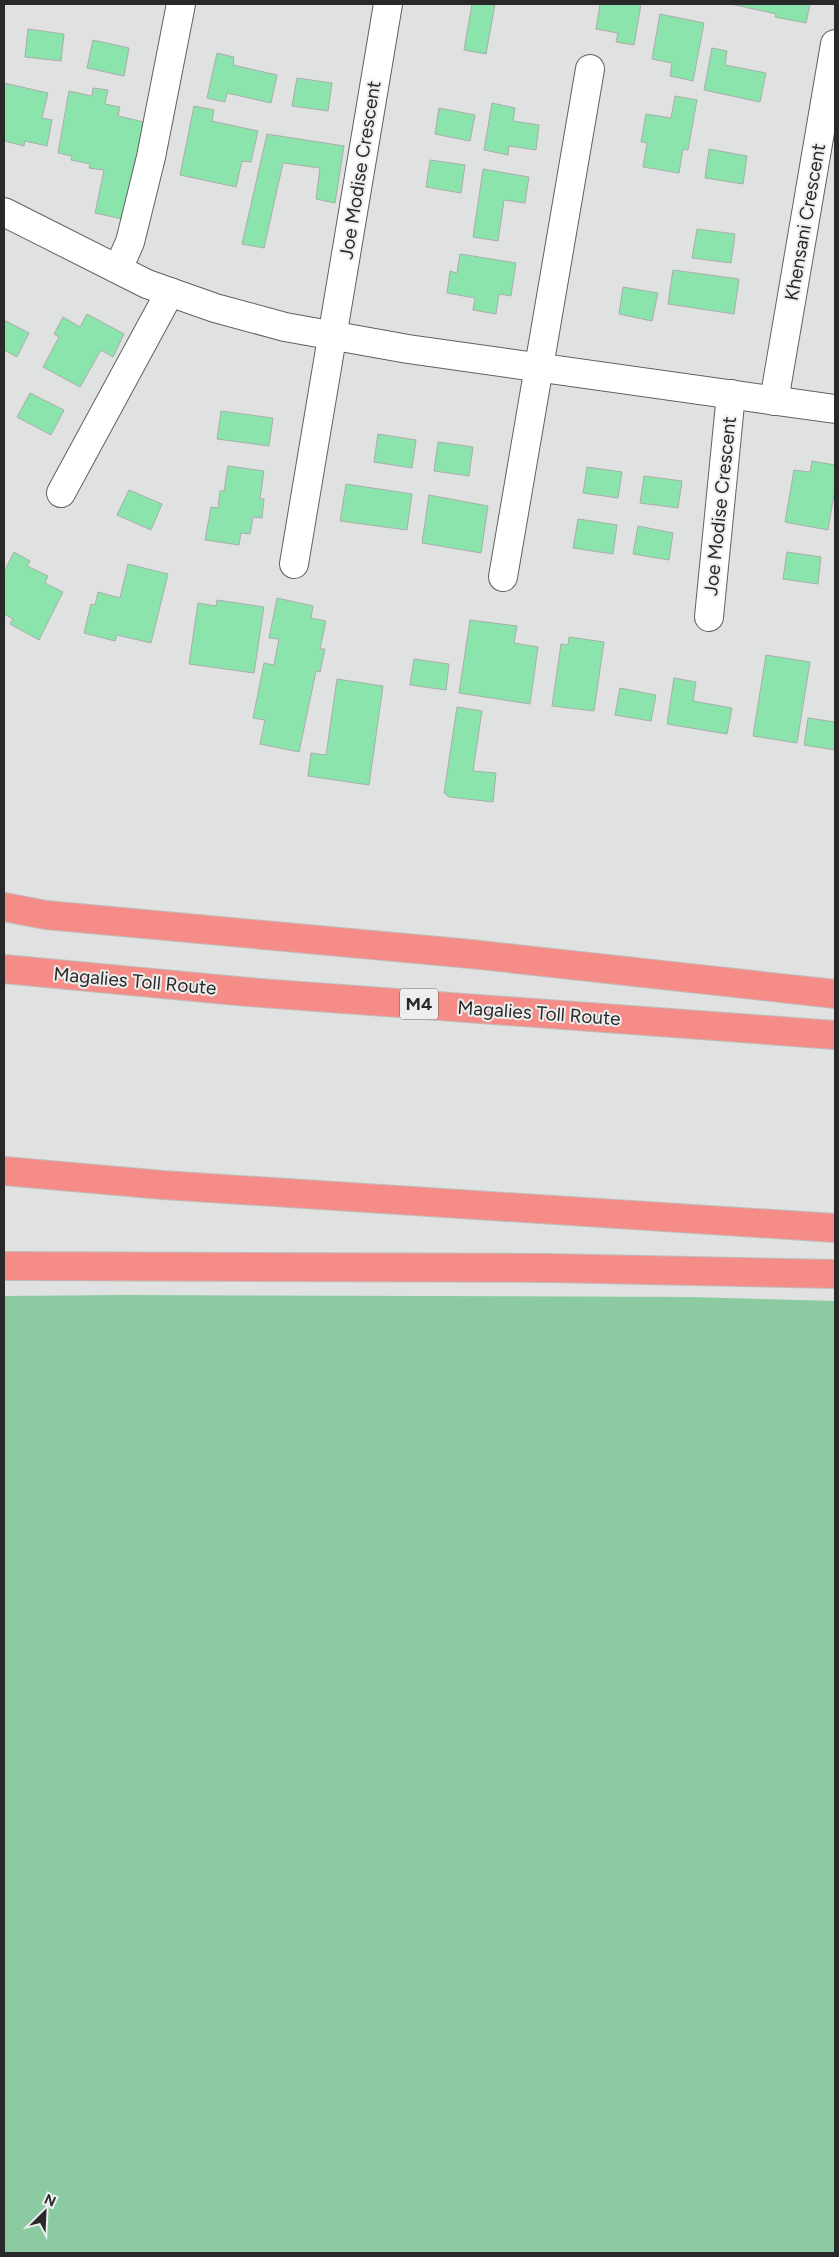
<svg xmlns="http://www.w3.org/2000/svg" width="839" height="2257" font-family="Figtree,sans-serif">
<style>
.green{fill:#8ccba2}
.building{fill:#8ae4ac;stroke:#aaaeab}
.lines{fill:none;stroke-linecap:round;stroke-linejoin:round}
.street-casing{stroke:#5f6260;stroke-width:30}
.highway-casing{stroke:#bebfbe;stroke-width:30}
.street{stroke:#fff;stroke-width:28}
.highway{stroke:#f68c87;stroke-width:28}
.labels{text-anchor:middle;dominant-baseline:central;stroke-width:4;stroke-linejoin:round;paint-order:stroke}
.shield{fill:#ecefed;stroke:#636463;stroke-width:1}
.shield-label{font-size:18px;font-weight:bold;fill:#282928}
.street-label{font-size:19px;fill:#282928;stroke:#ecefed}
</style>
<rect width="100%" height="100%" fill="#dfe2e0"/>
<!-- green -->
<path class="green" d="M123 1295 688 1297 835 1301V2253H4V1296Z"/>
<!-- building -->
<g class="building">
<path d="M472 4H495L486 54 464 50Z"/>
<path d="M600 4H641L634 45 616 42 618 33 596 29Z"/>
<path d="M731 4H810L806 23 775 17 776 14Z"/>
<path d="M660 14 704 23 693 81 670 76 672 63 652 59Z"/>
<path d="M28 29 64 34 61 61 25 57Z"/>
<path d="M93 40 129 48 124 76 87 68Z"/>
<path d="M712 48 727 51 725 65 766 73 760 102 704 90Z"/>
<path d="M217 53 234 57 233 65 277 75 271 103 227 93 225 102 207 98Z"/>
<path d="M297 78 332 83 328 111 292 106Z"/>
<path d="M4 83 48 93 42 118 52 120 47 146 25 141 24 146 4 141Z"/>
<path d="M93 88 108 90 105 104 120 107 118 116 148 123 127 220 95 213 104 170 89 168 90 164 71 160 72 156 58 153 69 91 92 96Z"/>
<path d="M675 96 697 100 688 150 683 149 679 173 643 167 647 143 641 142 646 114 671 118Z"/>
<path d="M492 103 515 108 513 121 539 125 536 150 509 146 508 155 484 150Z"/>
<path d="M194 106 214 110 212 121 258 131 251 162 242 161 236 187 180 175Z"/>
<path d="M439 108 475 115 470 141 435 134Z"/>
<path d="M267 134 344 146 335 203 316 199 320 168 283 163 264 248 242 244Z"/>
<path d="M709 149 747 156 743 184 705 178Z"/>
<path d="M430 160 465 165 461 193 426 187Z"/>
<path d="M483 169 529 177 525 203 504 200 498 241 473 237Z"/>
<path d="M697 229 735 234 731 263 692 258Z"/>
<path d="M460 254 516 263 511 296 499 294 496 314 473 310 475 298 447 293 450 271 457 273Z"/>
<path d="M673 270 739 279 734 314 668 304Z"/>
<path d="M623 287 658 293 652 321 619 314Z"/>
<path d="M87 314 124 334 113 357 101 350 80 387 43 367 59 337 54 334 63 317 80 327Z"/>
<path d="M4 320 29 333 17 357 4 350Z"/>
<path d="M30 393 64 410 51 435 17 417Z"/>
<path d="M221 411 273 418 269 446 217 439Z"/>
<path d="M378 434 416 440 412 468 374 462Z"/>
<path d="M438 442 473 447 469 476 434 471Z"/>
<path d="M812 461 835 465V488L828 530 785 522 794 470 810 472Z"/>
<path d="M228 466 264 471 260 499H264L262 518 253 517 250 534 241 533 239 545 205 540 211 507 218 508 220 491H224Z"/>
<path d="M587 467 622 472 618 498 583 493Z"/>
<path d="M644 476 682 481 678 508 640 503Z"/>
<path d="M346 484 412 494 407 530 340 521Z"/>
<path d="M129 490 162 504 151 530 117 515Z"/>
<path d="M429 495 488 506 481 553 422 543Z"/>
<path d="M578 519 617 525 613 554 573 548Z"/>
<path d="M638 526 673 533 669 560 633 554Z"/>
<path d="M14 552 30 561 27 566 48 576 45 583 63 592 39 640 10 624 13 619 4 614V572Z"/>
<path d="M787 552 821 557 818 584 783 579Z"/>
<path d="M128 564 168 574 151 643 117 635 115 641 84 633 91 604 95 605 98 592 120 598Z"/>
<path d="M277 598 313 606 311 618 326 621 320 649H325L320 672 316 671 299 752 260 744 265 720 253 718 264 663 274 665 279 639 269 638Z"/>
<path d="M217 600 264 607 254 673 189 664 198 603 216 606Z"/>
<path d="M470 620 517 626 514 643 538 647 530 704 459 693Z"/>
<path d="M569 637 604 642 594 711 552 706 561 644 568 645Z"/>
<path d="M766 655 810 662 797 743 753 736Z"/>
<path d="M414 659 449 664 446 690 410 685Z"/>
<path d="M674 678 696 682 693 701 732 708 727 734 667 724Z"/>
<path d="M337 679 383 686 369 785 308 776 311 753 326 755Z"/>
<path d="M620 688 656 695 651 721 615 715Z"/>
<path d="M457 707 482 711 473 771 496 773 493 802 449 797 444 793Z"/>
<path d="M808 718 835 722V750L804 745Z"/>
</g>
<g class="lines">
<!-- street casing -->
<g class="street-casing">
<g id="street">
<path d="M4 212 147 284 215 308 285 327 408 349 835 409"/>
<path d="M118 269 130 242 151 157 181 4"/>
<path d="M774 401 835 44"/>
<path d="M61 493 170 292"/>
<path d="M294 564 388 4"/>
<path d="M503 577 590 69"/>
<path d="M709 617 731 394"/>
</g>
</g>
<!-- highway casing -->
<g class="highway-casing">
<g id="highway">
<path d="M4 907 46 915 471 954 835 994"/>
<path d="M4 969 248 992 835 1035"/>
<path d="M4 1171 163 1185 835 1228"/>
<path d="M4 1266 548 1268 835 1274"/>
</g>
</g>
<!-- street -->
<use href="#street" class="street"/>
<!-- highway -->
<use href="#highway" class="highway"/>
</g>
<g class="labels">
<!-- shield labels -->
<rect class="shield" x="400" y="988.5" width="38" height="31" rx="4"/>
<g class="shield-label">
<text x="419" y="1004">M4</text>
</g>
<!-- street labels -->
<g class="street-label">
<text transform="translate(360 170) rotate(-81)">Joe Modise Crescent</text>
<text transform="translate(805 222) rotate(-80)">Khensani Crescent</text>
<text transform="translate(720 506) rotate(-84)">Joe Modise Crescent</text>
<text transform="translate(135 981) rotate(5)">Magalies Toll Route</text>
<text transform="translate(539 1013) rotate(4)">Magalies Toll Route</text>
</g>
</g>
<!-- border -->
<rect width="839" height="2257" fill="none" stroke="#282928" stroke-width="10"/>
<!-- north arrow -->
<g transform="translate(45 2212) rotate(24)" stroke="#ecefed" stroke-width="4" paint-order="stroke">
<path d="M0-4L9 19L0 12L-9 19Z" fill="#282928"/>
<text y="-8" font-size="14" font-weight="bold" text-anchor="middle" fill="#282928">N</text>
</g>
</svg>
